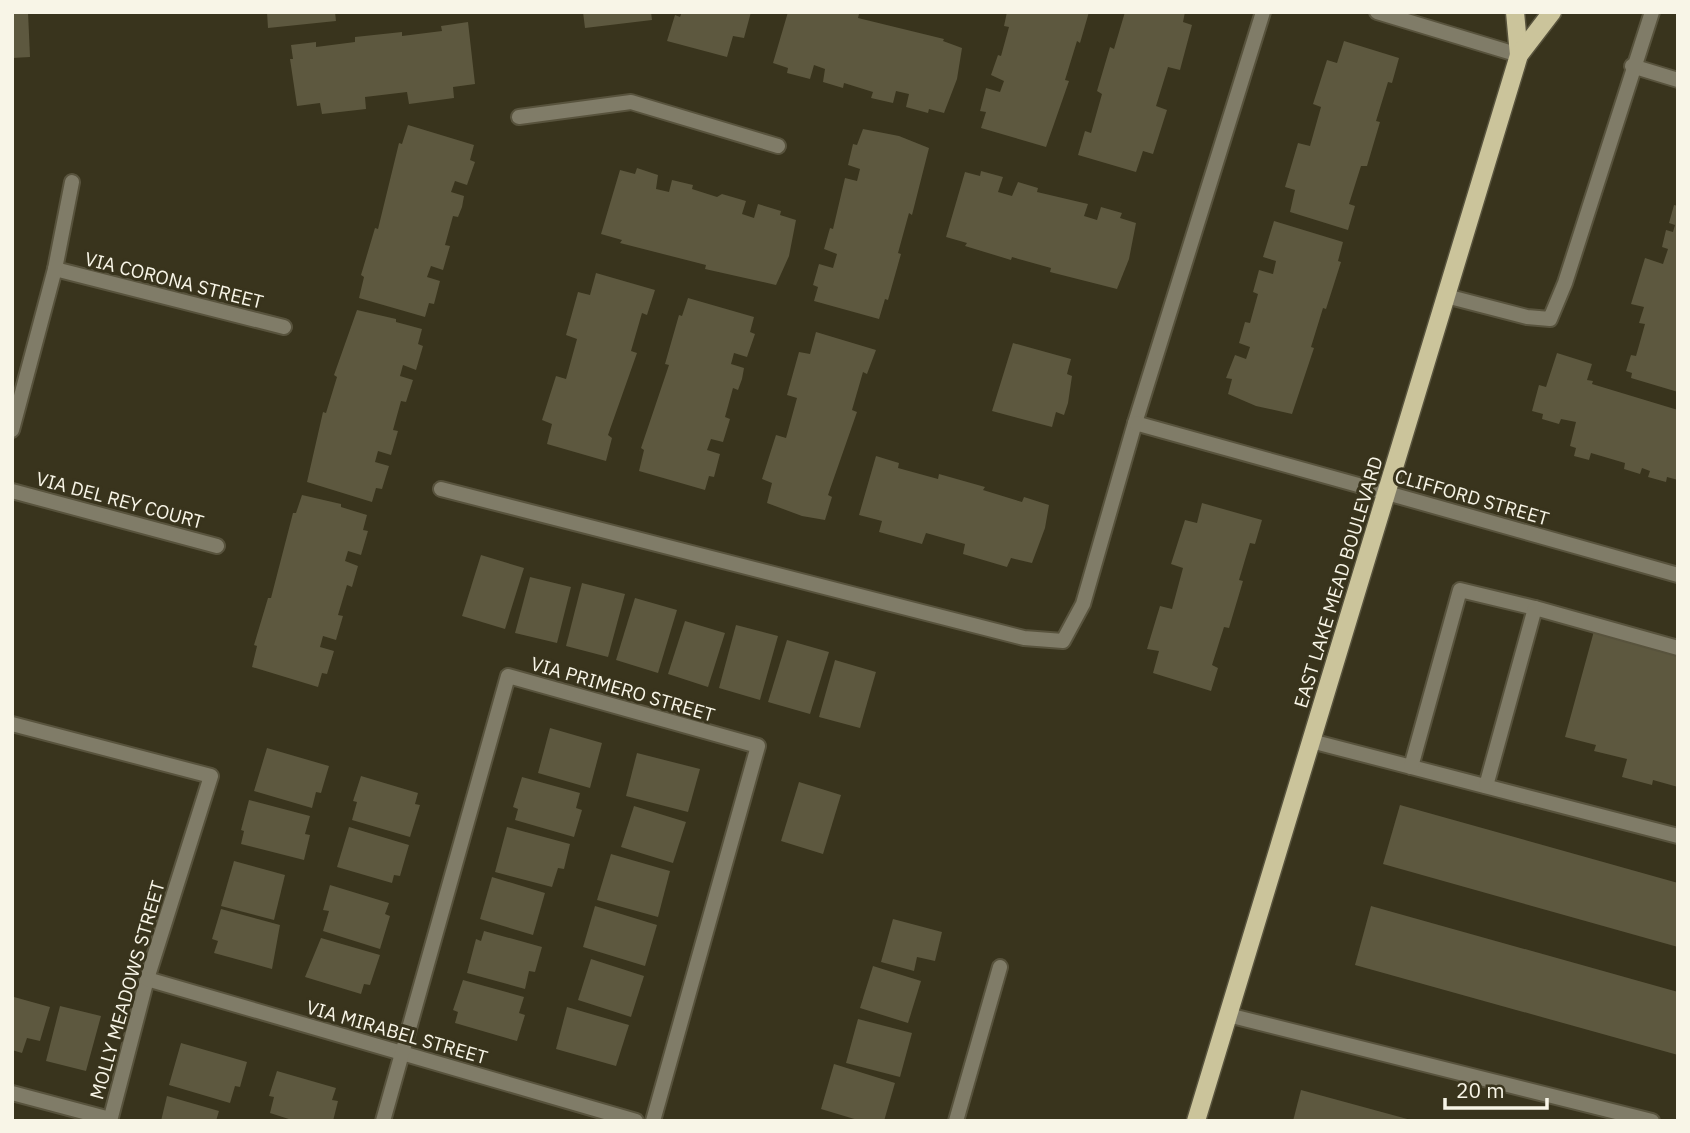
<svg xmlns="http://www.w3.org/2000/svg" width="1690" height="1133" font-family="'IBM Plex Sans',sans-serif">
<style>
.building{fill:#5d583f}
.lines{fill:none;stroke-linecap:round;stroke-linejoin:round}
.service-casing{stroke:#58533d;stroke-width:18}
.minor-casing{stroke:#58533d;stroke-width:18}
.tertiary-casing{stroke:#58533d;stroke-width:18}
.primary-casing{stroke:#58533d;stroke-width:21}
.service{stroke:#807c68;stroke-width:14}
.minor{stroke:#807c68;stroke-width:14}
.tertiary{stroke:#807c68;stroke-width:14}
.primary{stroke:#cbc49b;stroke-width:18}
.labels{text-anchor:middle;dominant-baseline:central;stroke-width:6;stroke-linejoin:round;paint-order:stroke}
.street-label{font-size:19px;fill:#f8f5e7;stroke:#39341d}
</style>
<rect width="100%" height="100%" fill="#39341d"/>
<!-- building -->
<g class="building">
<path d="M12 12H28L30 57 12 58Z"/>
<path d="M267 12H335L336 21 268 28Z"/>
<path d="M583 12H651L652 20 585 28Z"/>
<path d="M682 12H751L744 38 733 36 727 57 667 41 675 15 680 17Z"/>
<path d="M788 12H852L859 14 858 18 944 39 943 41 962 48 957 79 944 113 929 109 928 113 906 107 909 94 896 91 893 103 871 98 873 92 844 83 843 88 823 82 825 69 814 65 810 79 787 73 788 68 773 63Z"/>
<path d="M1007 12H1089L1080 43 1077 41 1065 80 1069 81 1046 147 981 128 986 112 980 111 986 88 1000 92 1004 81 991 75 998 55 1001 56 1009 27 1004 26Z"/>
<path d="M1125 12H1185L1183 22 1192 25 1180 70 1168 67 1156 106 1167 110 1153 154 1143 151 1136 172 1078 155 1085 131 1091 133 1102 94 1097 91 1110 47 1114 49Z"/>
<path d="M468 22 475 84 453 87 454 98 409 104 407 92 365 97 366 109 322 114 320 103 297 106 290 59H293L291 45 316 42V47L355 42V37L402 32V36L442 31 441 26Z"/>
<path d="M1344 41 1399 58 1392 83 1388 82 1376 121 1380 122 1367 166H1361L1349 204 1355 206 1348 230 1290 212 1295 190 1285 187 1298 143 1310 146 1321 107 1313 104 1327 60 1337 63Z"/>
<path d="M408 125 474 145 470 160 475 162 467 185 455 181 451 192 464 196 462 207 458 217 453 216 445 245 450 246 443 270 431 266 427 277 440 281 434 304 429 303 425 317 359 298 364 277 361 275 375 228 378 229 399 143 402 144Z"/>
<path d="M863 129 899 136 929 148 912 215 909 213 898 253 901 254 888 300 885 299 879 319 814 301 818 287 813 285 819 264 833 268 837 254 824 249 830 228 833 229 845 178 857 181 860 169 848 165 853 144 857 145Z"/>
<path d="M637 168 658 175 656 189 669 192 672 180 693 185 692 189 717 197 722 194 746 201 742 214 754 218 758 204 781 211 780 215 796 220 789 256 776 285 705 269 706 265 620 243 622 240 601 234 620 170 635 174Z"/>
<path d="M981 171 1003 177 998 192 1012 196 1018 182 1038 188 1037 192 1088 204 1084 216 1097 220 1101 207 1122 213 1120 218 1136 223 1129 259 1117 289 1050 272 1051 268 1012 257 1011 260 965 246 967 243 946 237 965 172 980 176Z"/>
<path d="M1674 205 1678 206V392L1631 378 1632 373 1626 371 1631 355 1636 356 1645 324 1639 323 1644 307 1631 304 1645 258 1663 264 1668 249 1662 247 1666 230 1673 232 1675 225 1669 223Z"/>
<path d="M1274 221 1343 242 1338 261 1341 262 1326 309 1323 308 1311 347 1314 348 1292 414 1256 406 1228 394 1232 379 1226 378 1235 355 1246 359 1250 347 1239 343 1245 322 1250 323 1258 294 1253 292 1259 270 1273 274 1276 261 1263 257Z"/>
<path d="M596 273 655 290 647 315 642 313 631 351 637 353 608 435 612 438 606 461 547 444 552 424 542 420 556 376 566 379 577 339 566 335 578 292 590 295Z"/>
<path d="M688 298 754 317 750 332 755 334 747 357 734 353 731 364 744 368 742 379 738 390 733 388 725 417 730 419 723 442 711 439 707 450 720 454 714 477 709 476 705 490 639 471 644 450 641 448 669 365 665 364 679 315 682 316Z"/>
<path d="M357 310 396 319V322L422 329 418 344 423 346 416 370 403 365 400 376 413 380 406 402 401 401 393 430 398 431 391 455 378 451 375 462 389 466 382 489 376 488 372 502 307 482 323 412 326 413 337 377 334 375Z"/>
<path d="M816 332 876 350 867 374 863 372 852 410 857 412 828 495 832 497 825 520 802 516 767 503 772 483 762 479 776 435 786 438 797 398 787 395 799 352 810 354Z"/>
<path d="M1013 343 1071 359 1067 374 1072 376 1068 403 1064 415 1056 412 1052 427 992 411Z"/>
<path d="M1557 353 1592 364 1587 380 1593 381 1592 384 1678 410V480L1667 477 1666 482 1648 477 1650 471 1642 468 1640 474 1624 469 1625 463 1591 453 1589 460 1574 456 1576 448 1570 446 1576 422 1561 419 1559 424 1542 419 1543 414 1532 411 1539 385 1546 387Z"/>
<path d="M876 456 899 463 898 468 938 479 939 474 985 487 983 490 1022 502 1024 497 1049 505 1045 528 1032 563 1011 558 1007 567 963 554 965 544 926 533 922 544 879 532 882 521 859 515Z"/>
<path d="M302 495 341 504V507L367 515 363 530 368 531 361 555 348 551 345 561 358 566 352 587 347 585 338 615 343 616 336 640 323 636 320 647 334 651 327 674 322 673 318 687 252 667 257 646 254 645 268 598H271L293 513H296Z"/>
<path d="M1202 503 1262 520 1255 544 1250 543 1239 580 1243 581 1229 628 1224 627 1212 665 1218 668 1211 691 1153 673 1159 651 1147 649 1160 606 1172 609 1183 568 1171 564 1185 520 1197 523Z"/>
<path d="M481 555 524 568 505 629 462 616Z"/>
<path d="M530 577 571 587 557 643 515 633Z"/>
<path d="M582 583 625 594 608 657 566 646Z"/>
<path d="M635 598 677 610 658 673 616 660Z"/>
<path d="M685 621 725 633 708 687 668 674Z"/>
<path d="M736 625 778 636 760 700 719 688Z"/>
<path d="M1594 631 1678 654V787L1653 780 1652 785 1622 777 1627 759 1594 751 1596 745 1565 737Z"/>
<path d="M787 640 829 652 810 714 768 702Z"/>
<path d="M835 660 876 672 860 728 819 717Z"/>
<path d="M550 728 602 743 590 788 538 773Z"/>
<path d="M267 748 329 766 321 793 316 792 312 808 254 791Z"/>
<path d="M637 753 700 769 688 812 626 796Z"/>
<path d="M361 776 418 793 415 804 420 805 410 837 352 820 357 802 353 801Z"/>
<path d="M522 777 580 793 576 808 582 810 574 837 515 820 518 809 513 807Z"/>
<path d="M799 782 841 795 823 854 781 841Z"/>
<path d="M249 800 310 816 305 834 310 835 304 860 241 844 244 831 241 830Z"/>
<path d="M1400 805 1678 883V947L1383 864Z"/>
<path d="M634 806 686 822 673 863 621 847Z"/>
<path d="M349 827 409 845 400 876 394 875 392 883 337 867Z"/>
<path d="M507 827 570 844 564 869 558 868 552 887 495 872Z"/>
<path d="M611 854 670 871 658 917 597 900Z"/>
<path d="M234 861 285 875 274 920 221 906Z"/>
<path d="M492 877 545 893 533 935 480 919Z"/>
<path d="M330 885 389 903 385 914 390 916 380 949 323 931 329 911 323 910Z"/>
<path d="M595 906 657 925 645 966 583 947Z"/>
<path d="M1371 906 1678 992V1055L1355 965Z"/>
<path d="M221 909 280 925 272 969 214 953 218 941 212 939Z"/>
<path d="M893 919 942 932 935 961 917 957 914 971 881 962Z"/>
<path d="M484 931 542 947 535 972 529 971 525 989 467 973 476 939 481 941Z"/>
<path d="M321 938 380 955 370 985 364 984 361 994 305 977Z"/>
<path d="M591 959 644 976 631 1017 578 1000Z"/>
<path d="M873 966 921 981 908 1023 860 1008Z"/>
<path d="M463 980 524 997 519 1013 525 1015 517 1041 455 1023 458 1012 453 1010Z"/>
<path d="M14 997 50 1007 40 1041 27 1038 22 1053 12 1050Z"/>
<path d="M60 1006 101 1016 86 1071 46 1061Z"/>
<path d="M567 1007 629 1025 616 1066 556 1049Z"/>
<path d="M858 1019 912 1033 900 1077 846 1063Z"/>
<path d="M181 1043 247 1062 240 1087 235 1086 230 1103 169 1085Z"/>
<path d="M834 1064 895 1083 884 1121H861L821 1109Z"/>
<path d="M277 1071 336 1088 332 1100 338 1101 333 1121H295L270 1113 274 1097 269 1096Z"/>
<path d="M1301 1090 1411 1120V1121H1293Z"/>
<path d="M167 1096 219 1111 216 1121H161Z"/>
</g>
<g class="lines">
<!-- service casing -->
<g class="service-casing">
<g id="service">
<path d="M1377 12 1519 55"/>
<path d="M1632 66 1678 80"/>
<path d="M519 117 631 102 778 146"/>
<path d="M1446 296 1527 317 1550 319 1565 283 1652 12"/>
<path d="M441 489 1024 638 1063 641 1083 604 1135 423 1263 12"/>
<path d="M1311 741 1678 836"/>
<path d="M1411 767 1460 590 1535 608"/>
<path d="M1486 786 1535 608 1678 648"/>
<path d="M1228 1015 1652 1121"/>
</g>
</g>
<!-- minor casing -->
<g class="minor-casing">
<g id="minor">
<path d="M55 269 284 327"/>
<path d="M1135 423 1387 493"/>
<path d="M12 430 55 269 72 182"/>
<path d="M12 491 217 546"/>
<path d="M12 724 211 776 147 979 110 1121"/>
<path d="M147 979 636 1121"/>
<path d="M12 1093 110 1119"/>
<path d="M383 1121 508 676 758 746 653 1121"/>
<path d="M956 1121 1000 967"/>
</g>
</g>
<!-- tertiary casing -->
<g class="tertiary-casing">
<path id="tertiary" d="M1387 493 1678 575"/>
</g>
<!-- primary casing -->
<g class="primary-casing">
<g id="primary">
<path d="M1515 12 1519 55"/>
<path d="M1196 1121 1519 55 1552 12"/>
</g>
</g>
<!-- service -->
<use href="#service" class="service"/>
<!-- minor -->
<use href="#minor" class="minor"/>
<!-- tertiary -->
<use href="#tertiary" class="tertiary"/>
<!-- primary -->
<use href="#primary" class="primary"/>
</g>
<g class="labels">
<!-- street labels -->
<g class="street-label">
<text transform="translate(174 280) rotate(14)">VIA CORONA STREET</text>
<text transform="translate(1472 497) rotate(16)">CLIFFORD STREET</text>
<text transform="translate(120 500) rotate(15)">VIA DEL REY COURT</text>
<text transform="translate(1338 582) rotate(-73)">EAST LAKE MEAD BOULEVARD</text>
<text transform="translate(623 689) rotate(16)">VIA PRIMERO STREET</text>
<text transform="translate(127 990) rotate(-74)">MOLLY MEADOWS STREET</text>
<text transform="translate(397 1032) rotate(16)">VIA MIRABEL STREET</text>
</g>
</g>
<!-- border -->
<rect width="1690" height="1133" fill="none" stroke="#f8f5e7" stroke-width="28"/>
<!-- scale -->
<path d="M1445 1098v10h102v-10" fill="none" stroke="#f8f5e7" stroke-width="3.5"/>
<text x="1456" y="1098" font-size="21" fill="#f8f5e7" stroke="#39341d" stroke-width="5" paint-order="stroke">20 m</text>
</svg>
